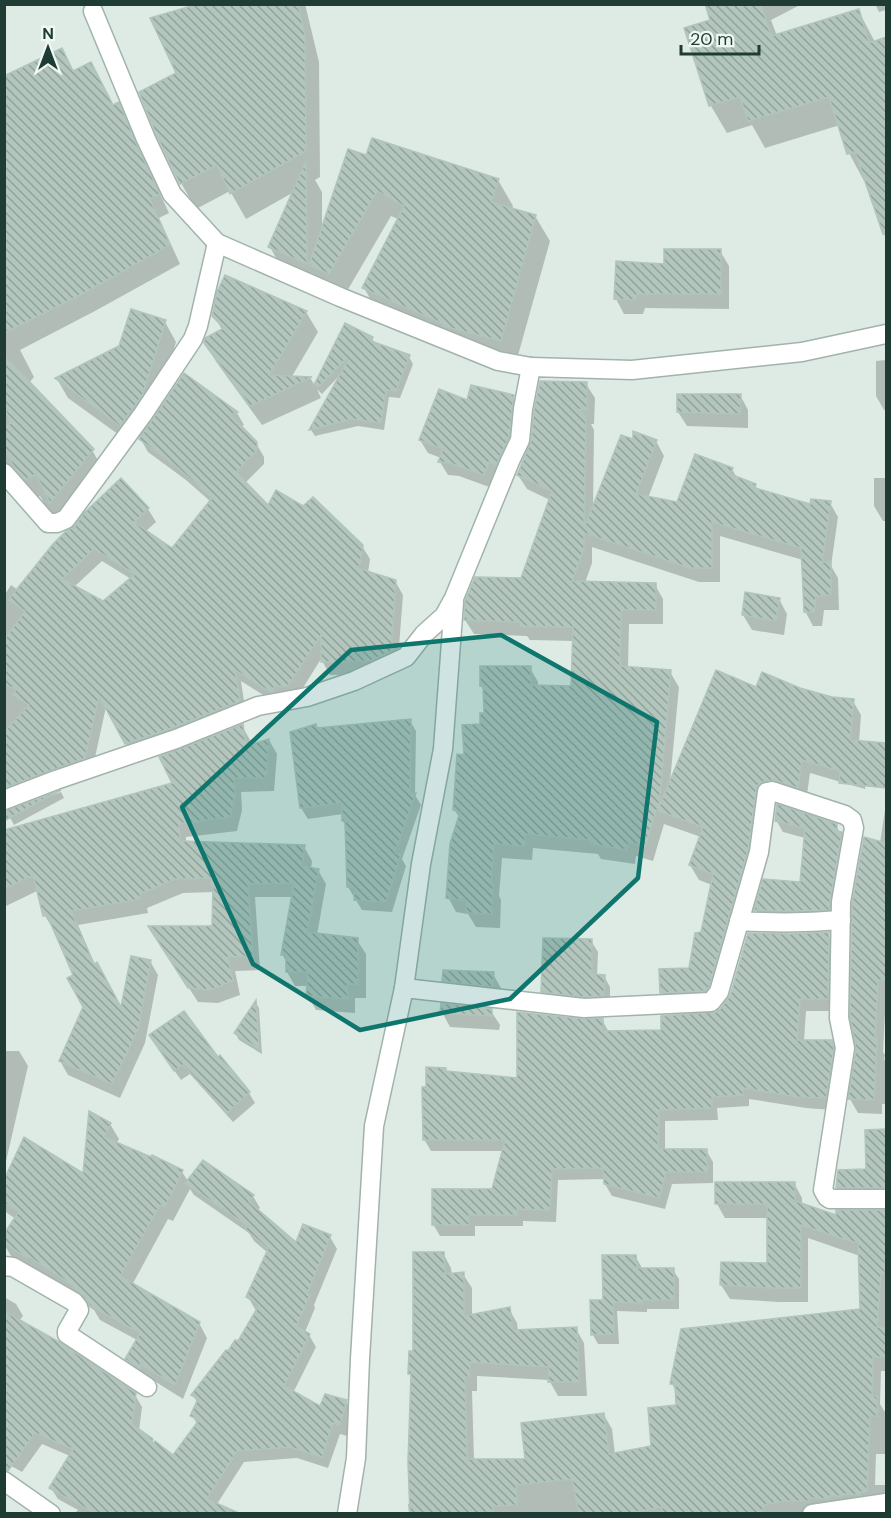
<svg xmlns="http://www.w3.org/2000/svg" width="891" height="1518" font-family="'DM Sans',sans-serif">
<style>
.shadow{fill:#0003;fill-rule:evenodd}
.building{fill:url(#building-back-hatch);stroke:#b0c5bc;stroke-width:1.5;fill-rule:evenodd}
.lines{fill:none;stroke-linecap:round;stroke-linejoin:round}
.minor-casing{stroke:#a1b3ac;stroke-width:21}
.minor{stroke:#fff;stroke-width:18}
.marked{fill:#0f766e;fill-opacity:0.2;stroke:#0f766e;stroke-width:4.5;stroke-linejoin:round}
</style>
<defs>
<pattern id="building-back-hatch" width="6" height="6" patternUnits="userSpaceOnUse" patternTransform="scale(1.5)"><rect width="6" height="6" fill="#b3c6be"/><path d="M-1 5l2 2M0 0l6 6M5-1l2 2" fill="none" stroke="#91a29b"/></pattern>
</defs>
<rect width="100%" height="100%" fill="#deebe5"/>
<!-- shadow -->
<g class="shadow">
<path d="M203 4H305L319 62 320 177 315 180 322 192V230L367 157 498 180 513 206 512 209 535 216 550 241 515 366 379 314 364 288 398 219 391 216 343 298 286 276 270 247 294 192 246 219 230 191 196 209 181 183 178 74Z"/>
<path d="M707 4H802L771 20 777 36 858 10 875 42 886 39V240L866 180 864 181 849 153 840 125 765 148 752 125 727 133 711 106 686 29 712 21Z"/>
<path d="M875 4H886V10L879 12Z"/>
<path d="M61 50 74 72 113 107 118 104 129 123 146 164 169 213 159 218 180 264 95 311 20 350 34 377 29 383 92 450 103 469 59 523 48 511 40 496 37 498 24 481 22 482 8 483 4 488V72L7 76Z"/>
<path d="M720 251 729 266V309L645 308 643 314H624L616 299 666 265Z"/>
<path d="M306 312 318 332 291 378 311 379 315 386 345 325 372 338 375 344 409 357 413 364 400 398 389 397 384 430 358 426 315 436 311 430 340 375 322 394 317 389 321 398 262 425 217 363 205 342 222 330 214 315Z"/>
<path d="M165 322 176 342 151 422 184 375 237 413 244 425 240 427 256 443 264 457V464L245 483 268 507 362 546 370 559 368 573 395 581 403 595 399 647V664L378 674 330 675 321 659 296 699 279 705 241 681 246 715 134 757 106 707 92 771 4 801V788L15 784 4 769V596L11 585 18 590 148 509 156 522 146 531 173 550 211 502 186 480 148 452 139 436 133 445 68 398 57 379 120 347ZM102 561 131 579 103 603 74 587Z"/>
<path d="M886 360V410H884L876 396V361Z"/>
<path d="M586 384 595 398 594 424H591L594 430 593 511 634 441H656L664 456 648 498 678 503 732 469 737 478 755 485 758 490 811 506 830 503 838 517 831 566 838 578 839 610H824L822 626H813L805 611 803 560 720 536V582H699L592 547V563L585 583 655 585 663 599V624H629L628 668 670 672 679 687 670 782 757 689H800L832 698 853 701 861 715 859 742 868 757 865 789 810 773 806 802 767 798 717 1002 670 1007 662 993 690 969 703 934 712 885 699 880 690 865 701 837 664 824 653 861 636 856 635 864 601 859 598 854 533 848 532 860 502 858 499 896 501 900 500 928 476 927 468 914 456 912 448 897 460 819 454 809 466 756 481 726 485 714 484 691 481 686 530 668 538 682V687L573 688 574 641 530 640 527 636 474 634 465 620 522 580 550 500 527 489 518 475Z"/>
<path d="M740 395 748 410V428L687 426 678 412Z"/>
<path d="M513 397 521 410 516 451 492 488 459 476 448 475 440 462 441 458 428 453 420 440 468 402Z"/>
<path d="M874 478H886V521H883L874 506Z"/>
<path d="M779 599 787 614 784 635 752 630 743 615Z"/>
<path d="M410 721 416 731 415 795 421 805 402 859 406 866 392 912 362 910 348 887 347 828 343 821V814L308 819 301 808 291 733Z"/>
<path d="M242 726 250 740 251 746 269 740 277 754 274 791 241 792 242 810 237 831 186 837V842L304 847 312 861 311 869 318 870 326 884 317 935 357 940 366 954V998H355V1013L316 1010 308 996 309 986H295L287 972V963L282 954 293 897H255L260 970 235 971 240 995 218 1003 198 1002 158 940 213 927 214 892 183 893 147 908 148 913 78 925 95 965 122 1010 150 961 158 975 145 1043 120 1098 68 1075 60 1061 84 1007 75 976 55 929H53L45 916 39 890 4 907V844L174 783Z"/>
<path d="M61 792 64 798 14 825 7 812Z"/>
<path d="M886 803V994L883 1052 885 1055 884 1060H886V1104H882V1114L858 1113 850 1099 858 1049 880 843Z"/>
<path d="M776 820 836 826 848 845 836 913 762 922 756 910 764 881 802 884 805 838 783 832Z"/>
<path d="M828 934 835 946 834 1011H806L804 1041H831L838 1053 832 1110 806 1108 749 1099V1106L717 1108 718 1120 665 1121V1151L706 1150 713 1162V1183L672 1184 665 1209 612 1196 605 1184V1179L558 1180 556 1222 523 1221V1226H475V1236H440L433 1224 493 1191 504 1151H431L424 1139 427 1089 445 1069 447 1073 519 1080 583 1021 602 1020 609 1032 663 1031 716 1014 790 935Z"/>
<path d="M591 941 598 952 597 976H604L610 987V1007L549 1003 543 992Z"/>
<path d="M493 974 501 988V1001L452 996 444 981Z"/>
<path d="M256 1003 259 1008 262 1054 239 1040 235 1033Z"/>
<path d="M491 1011 500 1025 499 1030 450 1027 442 1012Z"/>
<path d="M157 1046 218 1060 220 1057 249 1093 255 1103 233 1122 190 1074 181 1080Z"/>
<path d="M4 1051H19L28 1066 4 1170Z"/>
<path d="M110 1124 119 1139 116 1144 182 1172 188 1181 253 1196 260 1208 257 1211 296 1244 330 1237 337 1249 314 1305 315 1308 305 1332 309 1335 316 1347 293 1393 321 1409 346 1401 353 1413 347 1436 340 1434 328 1468 297 1458 244 1462 217 1504 239 1514H74L78 1510 58 1499 51 1488 70 1456 42 1444 22 1472 4 1462V1297L16 1304 23 1316 19 1321 135 1395 142 1407 139 1431 152 1440 154 1445 173 1457 197 1424 192 1415 198 1404 193 1395 239 1343 258 1311 255 1309 248 1297 268 1253 254 1241 249 1233 194 1195 190 1189 173 1221 168 1219 132 1285 199 1323 207 1338 183 1399 148 1377 135 1374 126 1359 137 1340 100 1320 94 1310 83 1303 81 1299 38 1271 36 1272 11 1256 4 1244V1237L16 1219 7 1213 4 1209V1183L84 1175Z"/>
<path d="M867 1131H886V1202H845L837 1187 868 1170Z"/>
<path d="M794 1183 802 1198V1205L838 1217V1212H886V1371H881L880 1404 885 1412V1416H886V1454H876L875 1485H886V1507L843 1514H409L408 1504H411L412 1378 410 1374 443 1253 451 1268 452 1275 463 1274 472 1288V1316L509 1309 517 1323 518 1331 576 1329 584 1343 587 1396H558L549 1380 477 1376V1391H472L474 1461H527L604 1415 612 1429 615 1454 653 1447 678 1406 677 1393 672 1384 862 1310 860 1256 808 1238V1302H779L730 1299 721 1285 769 1265V1218H725L717 1204Z"/>
<path d="M635 1256 641 1266V1270H673L679 1279V1309H647V1312L617 1311 619 1344H598L593 1335 605 1301Z"/>
</g>
<!-- building -->
<g class="building">
<path d="M198 4H298L305 35 306 151 230 194 217 165 180 184 156 134 139 92 176 73 150 18Z"/>
<path d="M705 4H761L771 36 859 9 869 43 886 37V233L883 234 855 152 847 154 829 97 748 121 740 97 709 106 684 28 710 20Z"/>
<path d="M62 48 73 71 91 62 113 105 119 102 136 143 160 194 150 199 170 245 84 293 4 333V76Z"/>
<path d="M372 138 499 179 491 202 536 215 501 341 443 326 444 324 362 288 404 206 377 191 329 274 309 265 348 149 366 155Z"/>
<path d="M306 161 307 264 268 247Z"/>
<path d="M664 249H721V294H637L635 300 614 299 616 261 664 264Z"/>
<path d="M225 275 307 311 269 375 312 377 250 406 204 343 205 338 224 328 212 316 217 292Z"/>
<path d="M131 309 166 320 142 396 120 426 55 378 119 346Z"/>
<path d="M345 323 373 337 371 341 410 355 396 391 386 390 381 423 352 419 309 430 348 360 346 359 318 387 314 385Z"/>
<path d="M4 355 94 449 50 503 36 474 25 480 15 469 4 448V427L11 423 4 407Z"/>
<path d="M184 373 238 412 231 415 257 442V450L236 472 268 505 276 490 303 506 313 497 363 545 360 565 357 568 396 580 392 633V651L370 661 321 662V635L288 686H274L273 692H270L235 670 240 701 172 728 125 744 99 696 85 758 4 788V732L29 705 13 695 16 689 4 685V640L25 611 8 600 53 544 66 531 75 526 83 514 121 478 149 508 134 522 172 548 212 498 177 467 139 439ZM94 549 135 574 103 601 62 579Z"/>
<path d="M540 381 587 382V410L574 409 586 414 584 528 621 435 633 439V431L657 440 636 494 677 502 695 454 733 468 730 474 756 484 755 488 810 504 811 499 831 501 822 562H831V595L816 596 814 612H804L801 548 712 522V568H690L584 533V548L572 581 656 583V610H621L620 666 671 670 659 807 716 670 756 687 762 672 800 688 832 697 854 699 850 740 886 743V788L839 783 840 771 802 760 798 788 775 780 765 781 758 785 756 791 748 850 709 987 705 991 660 993 659 969 689 968 695 933 701 932 713 874 689 865 703 827 656 810 645 847 629 842 627 850 591 844 592 840 525 834V846L494 844 491 883 493 884 492 914 466 913V901L446 898 450 844 460 812 453 810 457 754 464 755 462 725 480 724V713H484L483 686H480V666H531V685L571 686 573 627 520 626V622L464 620 465 601 475 577 521 578 552 491 517 475 531 441 534 411Z"/>
<path d="M471 385 514 395 509 437 496 465 489 462 484 475 450 463 438 462 443 449 419 440 439 389 467 400Z"/>
<path d="M677 394H741L740 414 677 412Z"/>
<path d="M745 592 780 598 776 621 742 615Z"/>
<path d="M411 719 410 793H416L395 853 401 854 386 902 354 900 355 888 347 887 345 821H342V803L300 808 290 732 316 724 317 728Z"/>
<path d="M243 724 246 746 269 739 266 778H234L235 795 230 817 179 824 180 841 305 845 302 866 319 869 307 932 358 938V984H347L348 999 306 996 308 972H286V954L281 955 294 883 248 884 253 956 228 957 233 981 210 990 188 988 148 926H212L213 885H211L212 878 175 879 140 894 141 899 71 911 94 964 97 962 121 1007 131 956 151 960 138 1029 112 1084 59 1061 83 1007 67 978 73 975 47 915 43 916 33 875 4 889V830L172 783 159 757Z"/>
<path d="M61 790 4 821V811Z"/>
<path d="M777 804 837 824V831L842 832 830 900V910L790 911 754 910 763 879 800 882 805 828 775 821Z"/>
<path d="M864 837 886 843V980H878L875 1039H877L874 1100 848 1099 856 1049 850 1017 852 903Z"/>
<path d="M829 932 828 999H800L797 1040H832L834 1048 826 1098 798 1097 743 1088V1095L712 1097V1108L659 1110 658 1149H707V1172H666L659 1198 604 1184 603 1168 552 1169 550 1210 517 1209V1215H469V1225H432V1189H492L505 1140H423L422 1087H426V1067L446 1068V1071L517 1078V1012L583 1019 603 1018V1031L661 1030V1016L716 1012 720 1009 730 996 748 933 790 934Z"/>
<path d="M543 938 592 939V974L605 975 604 996 584 997 541 992Z"/>
<path d="M443 970 494 972 493 987 442 981Z"/>
<path d="M256 1000 259 1049 234 1033Z"/>
<path d="M441 1003 492 1009V1016L440 1013Z"/>
<path d="M184 1011 218 1057 220 1055 250 1092 227 1113 183 1065 174 1071 149 1035Z"/>
<path d="M89 1111 111 1123 104 1137 151 1157 152 1155 183 1170 165 1207 160 1205 120 1276 200 1322 175 1385 140 1364V1369L125 1359 140 1333 89 1305 86 1299 88 1298 73 1288 74 1286 28 1256 27 1258 4 1243V1234L19 1211 4 1203V1180L24 1137 83 1173Z"/>
<path d="M886 1129V1188H836L838 1170 866 1169 865 1130Z"/>
<path d="M203 1160 254 1195 249 1202 296 1242 303 1224 331 1235 307 1294 310 1295 296 1326 310 1334 284 1386 320 1406 325 1394 347 1400 340 1425 333 1423 322 1457 290 1447 237 1451 207 1499 241 1514H96L49 1488 73 1449 35 1433 8 1471 4 1470V1311L59 1342 136 1393 132 1424 153 1439 151 1444 152 1445 155 1441 173 1455 199 1420 190 1416 198 1399 191 1395 226 1350 228 1351 235 1340 238 1341 259 1305 246 1297 268 1249 245 1229 248 1226 185 1183Z"/>
<path d="M715 1182H795V1201L836 1215V1210H886V1259H885V1274H881L877 1327H886V1357H873L872 1396H877V1416H870L867 1491 860 1492V1495L844 1494V1496H829V1499L809 1498V1501H784L764 1505 762 1514H662V1507L626 1514H579L572 1479 516 1485 517 1505 492 1506 493 1511 477 1514H410L408 1462 411 1374H408L409 1351H413V1252H444L445 1274 464 1272V1316L510 1307 513 1330 577 1327 579 1382H548L549 1367 470 1362V1377H465L467 1459H525L521 1423 604 1413 609 1454 651 1446 648 1408 676 1405 675 1384H670L681 1329 860 1309 858 1242H853L801 1225V1288H770L720 1285 721 1262 767 1263V1204H715Z"/>
<path d="M602 1255H636L637 1268H674V1300H642V1303L613 1302 614 1334 591 1335 590 1300H603Z"/>
</g>
<g class="lines">
<!-- minor casing -->
<g class="minor-casing">
<g id="minor">
<path d="M93 11 146 139 172 194 217 243 340 297 498 361 531 367"/>
<path d="M4 473 48 523H57L66 519 143 414 193 339 198 326 217 243"/>
<path d="M4 800 56 780 176 739 258 706 307 697 354 681 406 657 424 634 444 616 454 598 510 461 520 440 523 409 531 367 632 370 802 352 886 334"/>
<path d="M739 921C773 923 807 923 841 920"/>
<path d="M404 988 584 1008 711 1002 719 992 759 852 767 792 772 791 845 815 852 820 854 828 841 902 839 1018 845 1048 823 1190 827 1197 830 1199H886"/>
<path d="M4 1266 13 1267 74 1302 78 1307 79 1310 67 1331V1334L147 1387"/>
<path d="M4 1481 51 1514"/>
<path d="M347 1514 356 1458 360 1359 374 1126 404 988 421 864 443 749 454 602"/>
<path d="M812 1514 886 1503"/>
</g>
</g>
<!-- minor -->
<use href="#minor" class="minor"/>
</g>
<!-- marked area -->
<path class="marked" d="M501 635 657 722 638 878 510 999 360 1030 253 964 182 807 351 650Z"/>
<!-- border -->
<rect width="891" height="1518" fill="none" stroke="#1e3c34" stroke-width="12"/>
<!-- north arrow -->
<g transform="translate(48 48)" stroke="#eff8f3" stroke-width="4.5" paint-order="stroke">
<path d="M0-4.5L10 22L0 15L-10 22Z" fill="#1e3c34"/>
<text y="-9" font-size="16" font-weight="bold" text-anchor="middle" fill="#1e3c34">N</text>
</g>
<!-- scale -->
<path d="M681 45v9h78v-9" fill="none" stroke="#1e3c34" stroke-width="3"/>
<text x="690" y="45" font-size="18" fill="#1e3c34" stroke="#eff8f3" stroke-width="4.5" paint-order="stroke">20 m</text>
</svg>
